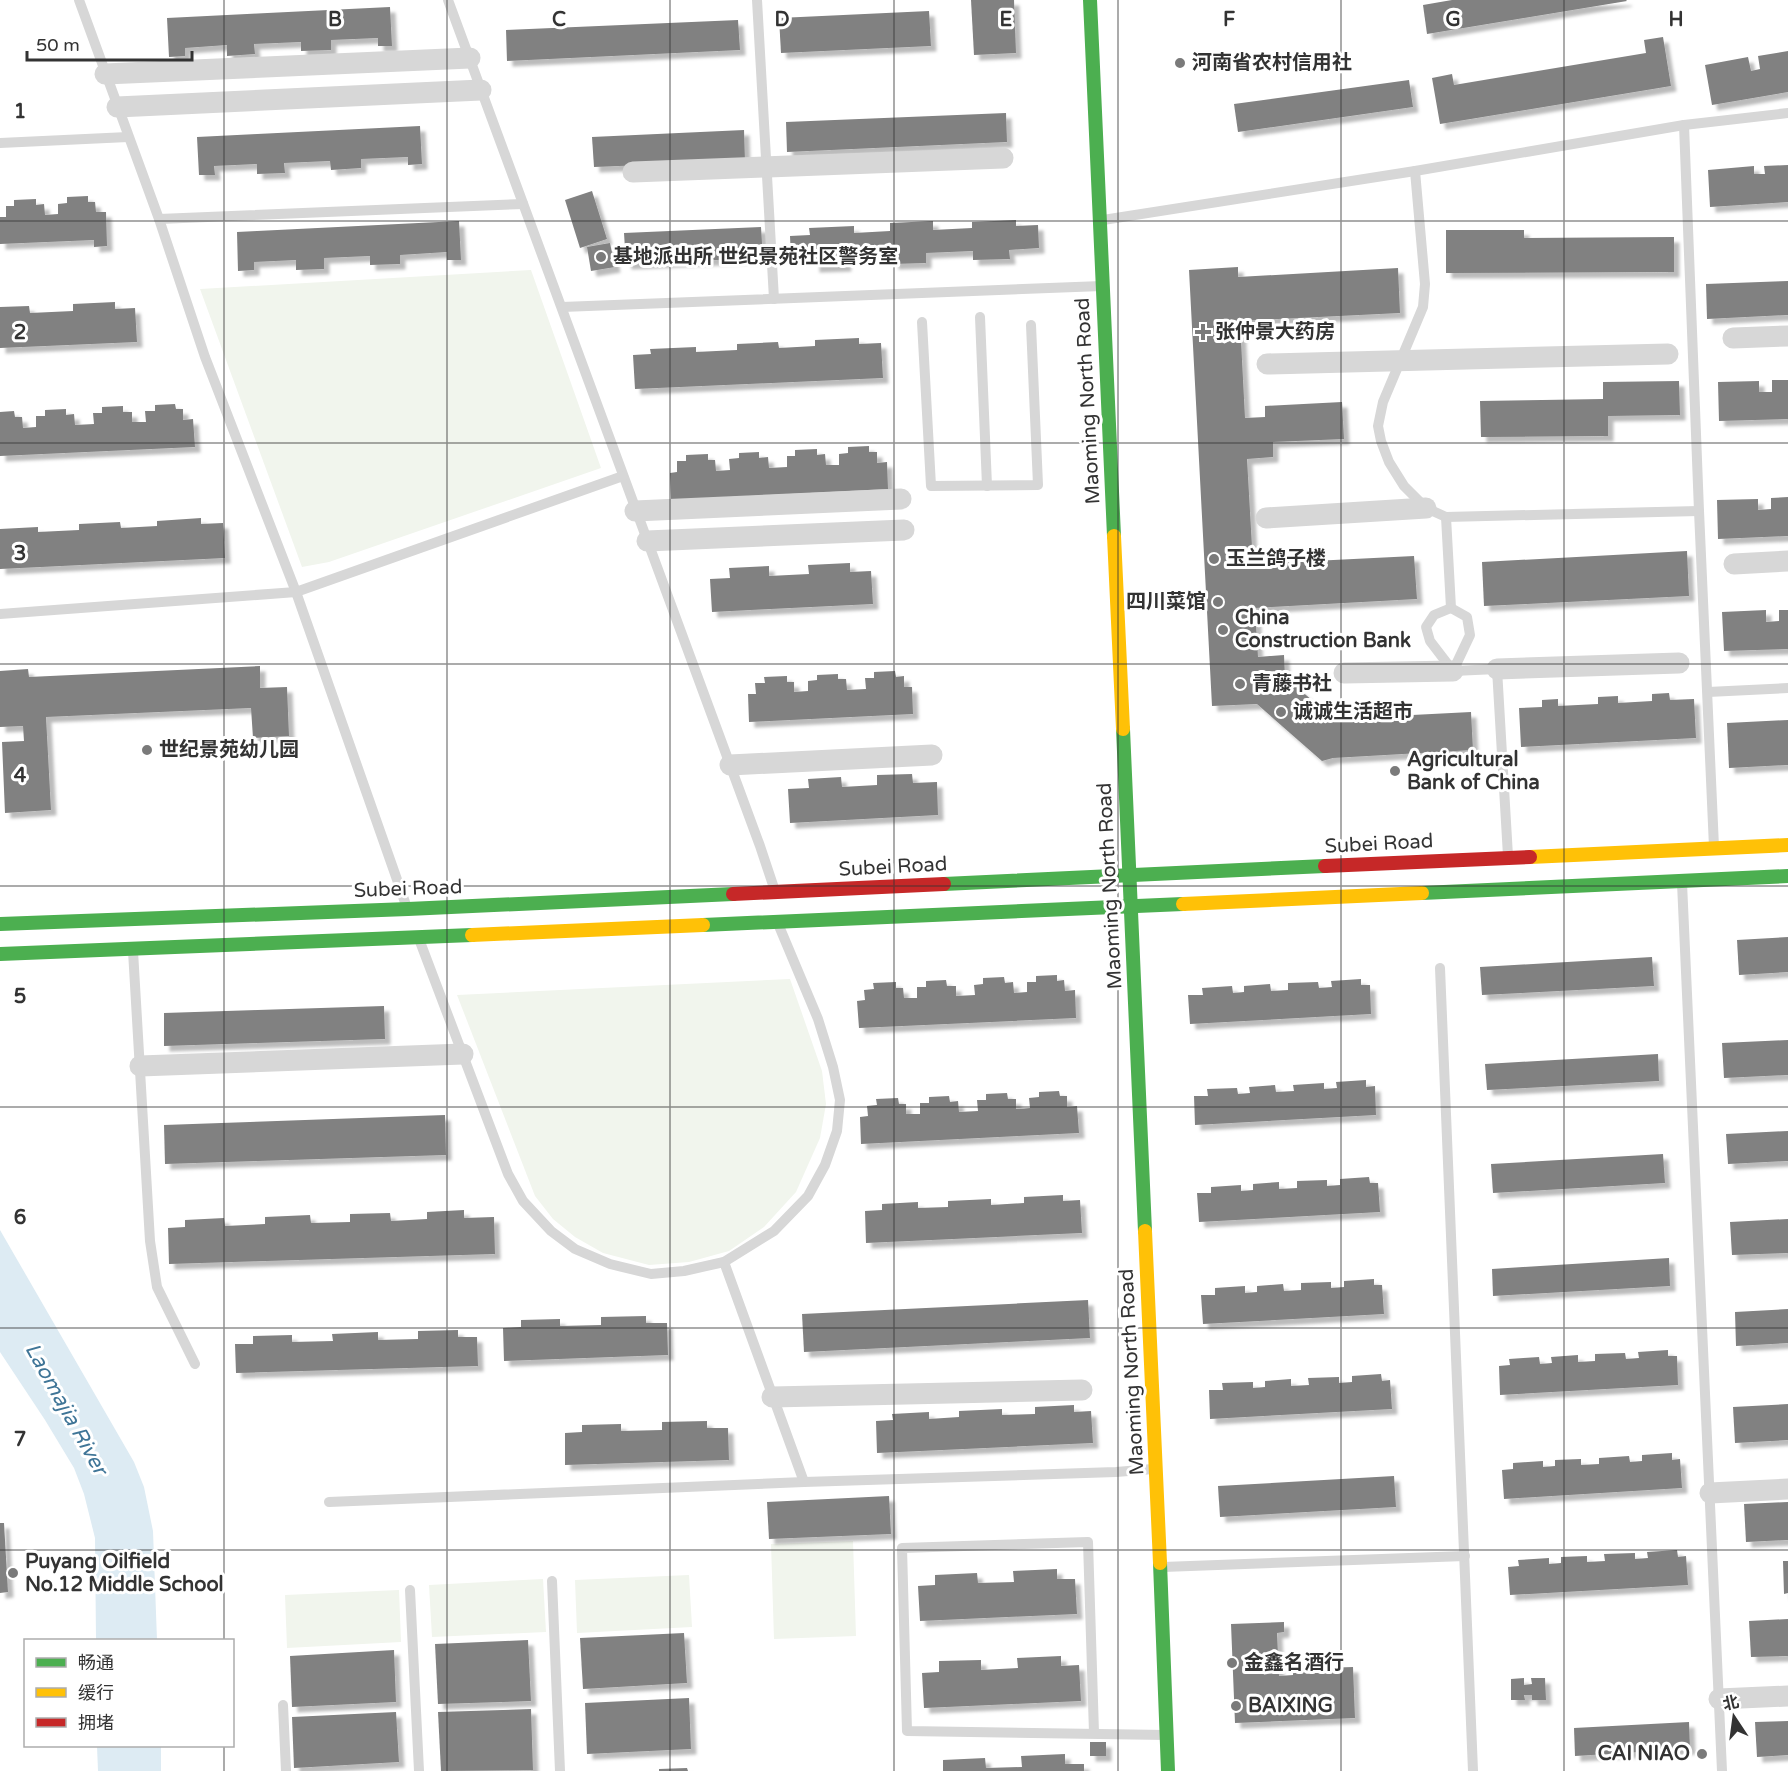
<svg xmlns="http://www.w3.org/2000/svg" width="1788" height="1771" font-family="'Varela Round','Noto Sans SC',sans-serif">
<style>
.green{fill:#f1f5ed}
.water{fill:#ddebf3}
.building{fill:#818181;filter:url(#shadow)}
.lines{fill:none;stroke-linecap:round;stroke-linejoin:round}
.lane{stroke:#d7d7d7;stroke-width:10}
.street{stroke:#d7d7d7;stroke-width:21}
.fast{stroke:#4caf50;stroke-width:14}
.slow{stroke:#ffc107;stroke-width:14}
.jam{stroke:#c62828;stroke-width:14}
.grid{fill:none;stroke:#333;stroke-width:1.5;stroke-opacity:0.55}
.poi-dot{fill:#7a7a7a;stroke:#fff;stroke-width:2}
.labels{text-anchor:middle;dominant-baseline:central;stroke-width:6;stroke-linejoin:round;paint-order:stroke}
.poi-label{font-size:20px;font-weight:bold;fill:#333;stroke:#fff;text-anchor:start}
.street-label{font-size:20px;fill:#333;stroke:#fff}
.water-label{font-size:21px;font-style:italic;fill:#3f7597;stroke:#fff}
.grid-label{font-size:20px;text-anchor:middle;font-weight:bold;fill:#333;stroke:#fff;stroke-width:6;stroke-linejoin:round;paint-order:stroke}
</style>
<defs>
<filter id="shadow"><feDropShadow dx="5.5" dy="5.5" stdDeviation="1.5" flood-color="#0004"/></filter>
</defs>
<rect width="100%" height="100%" fill="#fff"/>
<!-- green -->
<g class="green">
<path d="M531 270 601 468 329 562 302 567 200 289Z"/>
<path d="M790 979 822 1071 826 1104 820 1138 796 1192 764 1227 729 1251 689 1262 649 1265 603 1253 575 1237 553 1219 535 1196 457 995Z"/>
<path d="M853 1541 856 1636 774 1639 771 1544Z"/>
<path d="M689 1575 692 1627 577 1633 575 1580Z"/>
<path d="M543 1579 546 1632 432 1637 429 1585Z"/>
<path d="M399 1590 401 1642 287 1648 285 1595Z"/>
</g>
<!-- water -->
<g class="water">
<path d="M0 1230 134 1462 144 1487 153 1531 157 1640H96L95 1538 84 1494 74 1468 45 1420 0 1352Z"/>
<path d="M97 1746H161V1771H98Z"/>
</g>
<!-- building -->
<g class="building">
<path d="M971 0H1014L1016 53 974 55Z"/>
<path d="M1452 0H1626L1627 1 1427 34 1423 5Z"/>
<path d="M390 7 392 46H378V38L331 40V50L301 51V42L254 44 255 54 227 56V45L185 48V56L169 57 167 18Z"/>
<path d="M929 11 931 46 781 53 779 18Z"/>
<path d="M738 20 740 50 507 61 506 30Z"/>
<path d="M1663 37 1671 86 1440 124 1432 78 1452 74 1454 85 1646 53 1644 40Z"/>
<path d="M1788 51V92L1712 105 1705 65 1748 57 1751 71 1760 69 1758 56Z"/>
<path d="M1409 80 1413 107 1238 132 1234 104Z"/>
<path d="M1006 113 1007 142 787 152 786 122Z"/>
<path d="M420 126 422 164 408 165V157L361 159V168L331 170 330 161 284 163 285 173 257 174V164L214 166 215 175H199L197 137Z"/>
<path d="M744 130 745 161 594 167 592 137Z"/>
<path d="M1788 165V202L1710 207 1708 170 1754 166V174H1765L1764 166Z"/>
<path d="M592 191 607 239 580 248 565 200Z"/>
<path d="M88 196V202H95L96 212H106L107 246 94 247V240L0 244V217H6V206H14V200L36 199V205L44 204 45 215 58 214V204L67 203V197Z"/>
<path d="M1016 220V226L1038 225 1039 248 1009 250 1010 259 973 260V251L926 253V263L893 264V255L845 257 846 266 814 267V258L791 259 790 236 810 235 809 228 854 226V233L890 231V223L933 221V230L972 228V222Z"/>
<path d="M459 221 461 260H447V252L400 255V264L370 265V256L324 258V269L296 270V260L254 262V270L238 271 237 232Z"/>
<path d="M761 227 763 258 626 264 624 233Z"/>
<path d="M1446 230H1524V238L1674 237V272L1446 273Z"/>
<path d="M610 243 615 267 591 271 587 247Z"/>
<path d="M1238 267V277L1398 268 1400 313 1240 321 1245 418 1265 417V406L1342 402 1344 439 1273 442V457L1247 459 1253 564 1414 556 1417 599 1255 608 1258 657 1284 655 1285 677 1334 719 1471 712 1473 750 1333 758 1322 761 1257 704 1212 706 1189 270Z"/>
<path d="M1788 281V315L1707 319 1706 284Z"/>
<path d="M115 302V309L135 308 137 342 0 348V307L29 306 30 313 73 311V304Z"/>
<path d="M859 338V344L881 343 883 378 635 389 633 355 651 354 650 349 696 347V352L737 350V344L778 342 779 348 815 346V340Z"/>
<path d="M1772 380H1788V419L1719 421 1718 382 1759 381V392H1772Z"/>
<path d="M1679 381 1680 415 1608 416V436L1481 437 1480 401 1603 399V382Z"/>
<path d="M175 404 176 409H183V420L193 419 195 447 0 456V412L14 411 15 417H22L23 428 36 427V416H45V410L66 409V415L74 414 75 425 94 424 93 413H102V407L123 406V412H132V422H146L145 411H155V405Z"/>
<path d="M869 446V452H877V463L887 462 888 489 671 500 670 473 677 472V461H686V455L708 454V460H715L716 471 730 470 729 459 739 458V453L759 452V458L768 457 769 468 787 467V456H795V450L817 449V455L825 454 826 465H839V454L848 453V447Z"/>
<path d="M1788 497V536L1718 539 1717 500 1758 499V510L1771 509V498Z"/>
<path d="M201 518V524L223 523 225 558 0 569V529L38 527V532L79 530V524L120 522 121 528 157 526V521Z"/>
<path d="M1687 551 1689 596 1484 606 1482 562Z"/>
<path d="M850 563V572L871 571 873 604 712 612 710 579 730 578 729 568 769 566V576L809 574 808 565Z"/>
<path d="M1766 610V622L1779 621V610H1788V649L1724 651 1722 612Z"/>
<path d="M260 666V688L287 687 289 736 253 738 251 708 46 717 51 810 5 813 2 742 24 741 23 726 0 727V671L28 669 29 677Z"/>
<path d="M895 671 896 677 904 676V687H912L913 714 749 722 748 694H756L755 683H765L764 677 787 676V682H794V692L808 691V681L817 680V675L838 674V679H846L847 690 866 689 865 678H874V672Z"/>
<path d="M1669 693 1670 700 1694 699 1696 738 1521 747 1519 708 1542 707V700L1558 699V706L1598 704V697L1618 696V703L1652 701V694Z"/>
<path d="M1788 720V765L1729 768 1727 723Z"/>
<path d="M912 774 913 783 937 782 938 815 790 823 788 789 809 788 808 779 841 777 842 787 877 785V775Z"/>
<path d="M1788 937V972L1739 975 1737 940Z"/>
<path d="M1652 957 1654 986 1482 995 1480 967Z"/>
<path d="M1057 975V981L1064 980 1065 991 1075 990 1076 1018 859 1028 857 1001 865 1000 864 990 874 989 873 983 896 982V988H903L904 998H917V987H926V981L946 980 947 986H956V996L975 995 974 985 983 984V978L1004 977 1005 983 1013 982 1014 993 1027 992V982H1036V976Z"/>
<path d="M1361 979V985H1370L1371 1014 1190 1024 1188 995H1203L1202 988 1232 986 1233 993 1244 992V986L1270 984 1271 991 1288 990V983L1318 982 1319 988 1332 987 1331 981Z"/>
<path d="M384 1006 385 1039 164 1046V1013Z"/>
<path d="M1788 1040V1075L1724 1078 1722 1043Z"/>
<path d="M1658 1054 1659 1081 1487 1090 1485 1064Z"/>
<path d="M1366 1080V1087L1375 1086 1376 1115 1195 1125 1194 1096H1208L1207 1089 1237 1088 1238 1094 1250 1093 1249 1087 1275 1085 1276 1092 1294 1091 1293 1085 1324 1083V1089L1337 1088 1336 1082Z"/>
<path d="M1059 1091 1060 1096H1067V1107L1077 1106 1079 1133 861 1144 860 1117 868 1116 867 1106 877 1105 876 1099 898 1098 899 1104H906V1114H920V1103H929V1097L949 1096 950 1102 958 1101 959 1112 978 1111 977 1100H986V1094L1007 1093 1008 1099H1016V1109L1030 1108 1029 1098 1039 1097V1092Z"/>
<path d="M445 1115 446 1155 165 1164 164 1125Z"/>
<path d="M1788 1131V1161L1728 1164 1726 1134Z"/>
<path d="M1663 1154 1665 1183 1493 1193 1491 1164Z"/>
<path d="M1369 1177 1370 1183H1378L1380 1212 1199 1222 1197 1193H1211V1187L1241 1185V1191L1253 1190V1184L1279 1182V1189L1297 1188V1181L1327 1180V1186L1340 1185V1179Z"/>
<path d="M1063 1195V1201L1080 1200 1082 1233 866 1243 865 1211 882 1210V1204L918 1202V1208L948 1207V1201L991 1199V1205L1024 1203V1197Z"/>
<path d="M464 1210V1218L494 1217 495 1254 169 1264 168 1228 185 1227V1220L224 1218 225 1226 265 1224V1217L310 1215 311 1223 350 1222V1214L390 1213 391 1221 427 1219V1212Z"/>
<path d="M1788 1219V1253L1732 1255 1730 1222Z"/>
<path d="M1669 1258 1670 1286 1493 1296 1492 1269Z"/>
<path d="M1374 1279V1285H1382L1384 1314 1203 1324 1201 1295H1215V1288L1245 1286V1293L1257 1292V1286L1283 1284 1284 1291 1301 1290V1283L1331 1282V1288L1344 1287V1281Z"/>
<path d="M1088 1300 1090 1338 804 1352 802 1314Z"/>
<path d="M1788 1309V1343L1736 1346 1735 1312Z"/>
<path d="M646 1316V1323H667L668 1355 504 1361 503 1328 521 1327V1320L560 1319V1326L601 1325V1317Z"/>
<path d="M458 1330V1337H477L478 1366 236 1373 235 1344H253V1336L292 1335V1342L333 1341 332 1334 378 1332V1340L418 1339V1331Z"/>
<path d="M1668 1350V1356H1677L1678 1385 1500 1395 1499 1366 1510 1365 1509 1359 1539 1357 1540 1364 1552 1363 1551 1357 1578 1355V1362L1595 1361V1354L1625 1353 1626 1359 1639 1358 1638 1352Z"/>
<path d="M1381 1374 1382 1381 1390 1380 1392 1409 1210 1419 1209 1390H1223L1222 1383 1253 1382V1388L1265 1387V1381L1291 1379V1386L1309 1385 1308 1378 1339 1377V1383L1352 1382V1376Z"/>
<path d="M1788 1404V1440L1735 1443 1733 1407Z"/>
<path d="M1074 1405V1412L1091 1411 1093 1443 877 1453 876 1421 893 1420 892 1414 929 1412V1419L959 1417V1411L1002 1409V1415L1035 1414V1407Z"/>
<path d="M707 1421V1428H728L729 1460 565 1465V1433L582 1432V1425L621 1424V1431L662 1430V1422Z"/>
<path d="M1672 1453V1460L1680 1459 1682 1488 1504 1499 1502 1470 1513 1469V1463L1543 1461V1467L1555 1466V1460L1581 1459V1465L1599 1464V1458L1629 1456 1630 1462 1642 1461V1455Z"/>
<path d="M1394 1476 1396 1507 1220 1517 1218 1486Z"/>
<path d="M889 1496 891 1534 769 1539 767 1502Z"/>
<path d="M1788 1502V1540L1746 1542 1744 1504Z"/>
<path d="M0 1523H4L8 1592 0 1593Z"/>
<path d="M1677 1550 1678 1557 1686 1556 1688 1585 1510 1595 1508 1567 1519 1566 1518 1560 1549 1558V1564L1561 1563V1557L1587 1556V1562L1605 1561 1604 1554 1635 1553V1559L1648 1558 1647 1552Z"/>
<path d="M1783 1561H1788V1593L1784 1594Z"/>
<path d="M1057 1569V1579H1075L1077 1614 920 1621 918 1586 935 1585V1575L977 1573 978 1583 1014 1582 1013 1571Z"/>
<path d="M1788 1619V1656L1751 1657 1749 1621Z"/>
<path d="M1284 1622V1632L1277 1633 1279 1676 1293 1675V1669L1353 1667 1355 1718 1235 1723 1231 1624Z"/>
<path d="M684 1633 687 1683 583 1689 580 1638Z"/>
<path d="M528 1640 531 1701 438 1704 435 1644Z"/>
<path d="M394 1650 396 1702 292 1707 290 1656Z"/>
<path d="M1061 1656V1666L1079 1665 1081 1701 924 1708 922 1673 939 1672V1661L981 1660V1670L1018 1668 1017 1658Z"/>
<path d="M1524 1678V1685L1532 1684 1531 1678H1545L1546 1700H1532V1695H1524L1525 1700H1511V1679Z"/>
<path d="M689 1698 691 1749 587 1754 585 1703Z"/>
<path d="M531 1709 533 1770 441 1771 438 1712Z"/>
<path d="M396 1712 399 1762 294 1768 292 1717Z"/>
<path d="M1788 1721V1755L1757 1757 1755 1722Z"/>
<path d="M1689 1722 1690 1749 1575 1756 1574 1728Z"/>
<rect x="1090" y="1742" width="16" height="14"/>
<path d="M1065 1754V1764H1084V1771H943V1760L985 1758 986 1768 1022 1767 1021 1756Z"/>
<path d="M687 1768 688 1771H659V1769Z"/>
</g>
<g class="lines">
<!-- lane -->
<g class="lane">
<path d="M79 0 159 219 205 357 296 592 407 908"/>
<path d="M448 0 760 846 774 888"/>
<path d="M757 0 774 299"/>
<path d="M1684 125 1699 511 1714 847"/>
<path d="M0 143 128 137"/>
<path d="M1415 171 1425 284 1423 307 1383 402 1378 426 1381 441 1389 462 1404 486 1426 508 1446 517 1699 511"/>
<path d="M159 219 523 204"/>
<path d="M1103 220 1415 171 1684 125 1788 113"/>
<path d="M562 307 1102 286"/>
<path d="M980 317 987 486"/>
<path d="M922 322 931 486 1038 485 1031 325"/>
<path d="M1446 517 1451 608 1467 617 1470 635 1453 671"/>
<path d="M1451 608 1434 615 1426 627 1430 641 1453 671"/>
<path d="M0 614 296 592 623 476"/>
<path d="M1453 671 1497 669 1508 856"/>
<path d="M1708 692 1788 688"/>
<path d="M1682 883 1722 1771"/>
<path d="M419 939 508 1174 523 1201 551 1231 575 1249 610 1264 651 1274 684 1271 724 1262 774 1231 808 1196 825 1165 837 1131 840 1100 833 1067 818 1019 779 926"/>
<path d="M133 951 150 1241 157 1287 195 1364"/>
<path d="M1440 968 1473 1771"/>
<path d="M724 1262 804 1482"/>
<path d="M329 1502 804 1482 1116 1472 1153 1469"/>
<path d="M1163 1567 1465 1556"/>
<path d="M552 1581 560 1771"/>
<path d="M410 1590 419 1771"/>
<path d="M283 1705 286 1771"/>
<path d="M1094 1733 1088 1542 902 1548 907 1731 1166 1735"/>
</g>
<!-- street -->
<g class="street">
<path d="M105 74 470 58"/>
<path d="M117 107 481 90"/>
<path d="M633 172 1003 158"/>
<path d="M1733 338 1788 336"/>
<path d="M1267 364 1668 354"/>
<path d="M635 511 901 499"/>
<path d="M1266 518 1426 508"/>
<path d="M647 541 904 530"/>
<path d="M1734 564 1788 561"/>
<path d="M1497 669 1679 663"/>
<path d="M1344 673 1453 671"/>
<path d="M730 765 932 755"/>
<path d="M140 1066 463 1054"/>
<path d="M772 1397 1082 1390"/>
<path d="M1710 1493 1788 1489"/>
<path d="M1719 1699 1788 1696"/>
</g>
<!-- fast -->
<g class="fast">
<path d="M1090 0 1114 536"/>
<path d="M1123 729 1145 1231"/>
<path d="M944 884 1325 866"/>
<path d="M1422 893 1788 876"/>
<path d="M0 924 408 909 733 894"/>
<path d="M703 925 1183 904"/>
<path d="M0 954 472 935"/>
<path d="M1160 1563 1168 1771"/>
</g>
<!-- slow -->
<g class="slow">
<path d="M1114 536 1123 729"/>
<path d="M1530 857 1788 845"/>
<path d="M1183 904 1422 893"/>
<path d="M472 935 703 925"/>
<path d="M1145 1231 1160 1563"/>
</g>
<!-- jam -->
<g class="jam">
<path d="M1325 866 1530 857"/>
<path d="M733 894 944 884"/>
</g>
</g>
<!-- grid -->
<path class="grid" d="M224 0V1640M447 0V1771M670 0V1771M894 0V1771M1118 0V1771M1341 0V1771M1564 0V1771M0 221H1788M0 443H1788M0 664H1788M0 886H1788M0 1107H1788M0 1328H1788M0 1550H1788M224 1746V1771"/>
<!-- markers -->
<g class="poi-dot">
<circle cx="1180" cy="63" r="6"/>
<circle cx="601" cy="257" r="6"/>
<path d="M1200 323h6v6h6v6h-6v6h-6v-6h-6v-6h6z"/>
<circle cx="1214" cy="559" r="6"/>
<circle cx="1218" cy="602" r="6"/>
<circle cx="1223" cy="630" r="6"/>
<circle cx="1240" cy="684" r="6"/>
<circle cx="1281" cy="712" r="6"/>
<circle cx="147" cy="750" r="6"/>
<circle cx="1395" cy="771" r="6"/>
<circle cx="13" cy="1573" r="6"/>
<circle cx="1232" cy="1663" r="6"/>
<circle cx="1236" cy="1706" r="6"/>
<circle cx="1702" cy="1754" r="6"/>
</g>
<g class="labels">
<!-- poi labels -->
<g class="poi-label">
<text x="1192" y="63">河南省农村信用社</text>
<text x="613" y="257">基地派出所 世纪景苑社区警务室</text>
<text x="1215" y="332">张仲景大药房</text>
<text x="1226" y="559">玉兰鸽子楼</text>
<text x="1206" y="602" text-anchor="end">四川菜馆</text>
<text x="1235" y="618">China<tspan x="1235" dy="23">Construction Bank</tspan></text>
<text x="1252" y="684">青藤书社</text>
<text x="1293" y="712">诚诚生活超市</text>
<text x="159" y="750">世纪景苑幼儿园</text>
<text x="1407" y="760">Agricultural<tspan x="1407" dy="23">Bank of China</tspan></text>
<text x="25" y="1562">Puyang Oilfield<tspan x="25" dy="23">No.12 Middle School</tspan></text>
<text x="1244" y="1663">金鑫名酒行</text>
<text x="1248" y="1706">BAIXING</text>
<text x="1690" y="1754" text-anchor="end">CAI NIAO</text>
</g>
<!-- street labels -->
<g class="street-label">
<text transform="translate(1088 401) rotate(-93)">Maoming North Road</text>
<text transform="translate(1379 844) rotate(-3)">Subei Road</text>
<text transform="translate(893 867) rotate(-3)">Subei Road</text>
<text transform="translate(1110 886) rotate(-93)">Maoming North Road</text>
<text transform="translate(408 889) rotate(-2)">Subei Road</text>
<text transform="translate(1132 1372) rotate(-93)">Maoming North Road</text>
</g>
<!-- water labels -->
<g class="water-label">
<text transform="translate(66 1409) rotate(61)">Laomajia River</text>
</g>
</g>
<g class="grid-label">
<text x="335" y="26">B</text>
<text x="559" y="26">C</text>
<text x="782" y="26">D</text>
<text x="1006" y="26">E</text>
<text x="1229" y="26">F</text>
<text x="1453" y="26">G</text>
<text x="1676" y="26">H</text>
<text x="20" y="118">1</text>
<text x="20" y="339">2</text>
<text x="20" y="560">3</text>
<text x="20" y="782">4</text>
<text x="20" y="1003">5</text>
<text x="20" y="1224">6</text>
<text x="20" y="1446">7</text>
</g>
<!-- legend -->
<rect x="24" y="1639" width="210" height="108" fill="#ffffff" stroke="#adadad" stroke-width="1.5"/>
<rect x="36" y="1658" width="30" height="9" fill="#4caf50" stroke="#adadad" stroke-width="1.5"/>
<text x="78" y="1669" font-size="18" fill="#333333">畅通</text>
<rect x="36" y="1688" width="30" height="9" fill="#ffc107" stroke="#adadad" stroke-width="1.5"/>
<text x="78" y="1699" font-size="18" fill="#333333">缓行</text>
<rect x="36" y="1718" width="30" height="9" fill="#c62828" stroke="#adadad" stroke-width="1.5"/>
<text x="78" y="1729" font-size="18" fill="#333333">拥堵</text>
<!-- north arrow -->
<g transform="translate(1734 1717) rotate(347)" stroke="#ffffff" stroke-width="4.5" paint-order="stroke">
<path d="M0-4.5L10 22L0 15L-10 22Z" fill="#333333"/>
<text y="-9" font-size="16" font-weight="bold" text-anchor="middle" fill="#333333">北</text>
</g>
<!-- scale -->
<path d="M27 51v9h165v-9" fill="none" stroke="#333333" stroke-width="3"/>
<text x="36" y="51" font-size="18" fill="#333333" stroke="#ffffff" stroke-width="4.5" paint-order="stroke">50 m</text>
</svg>
